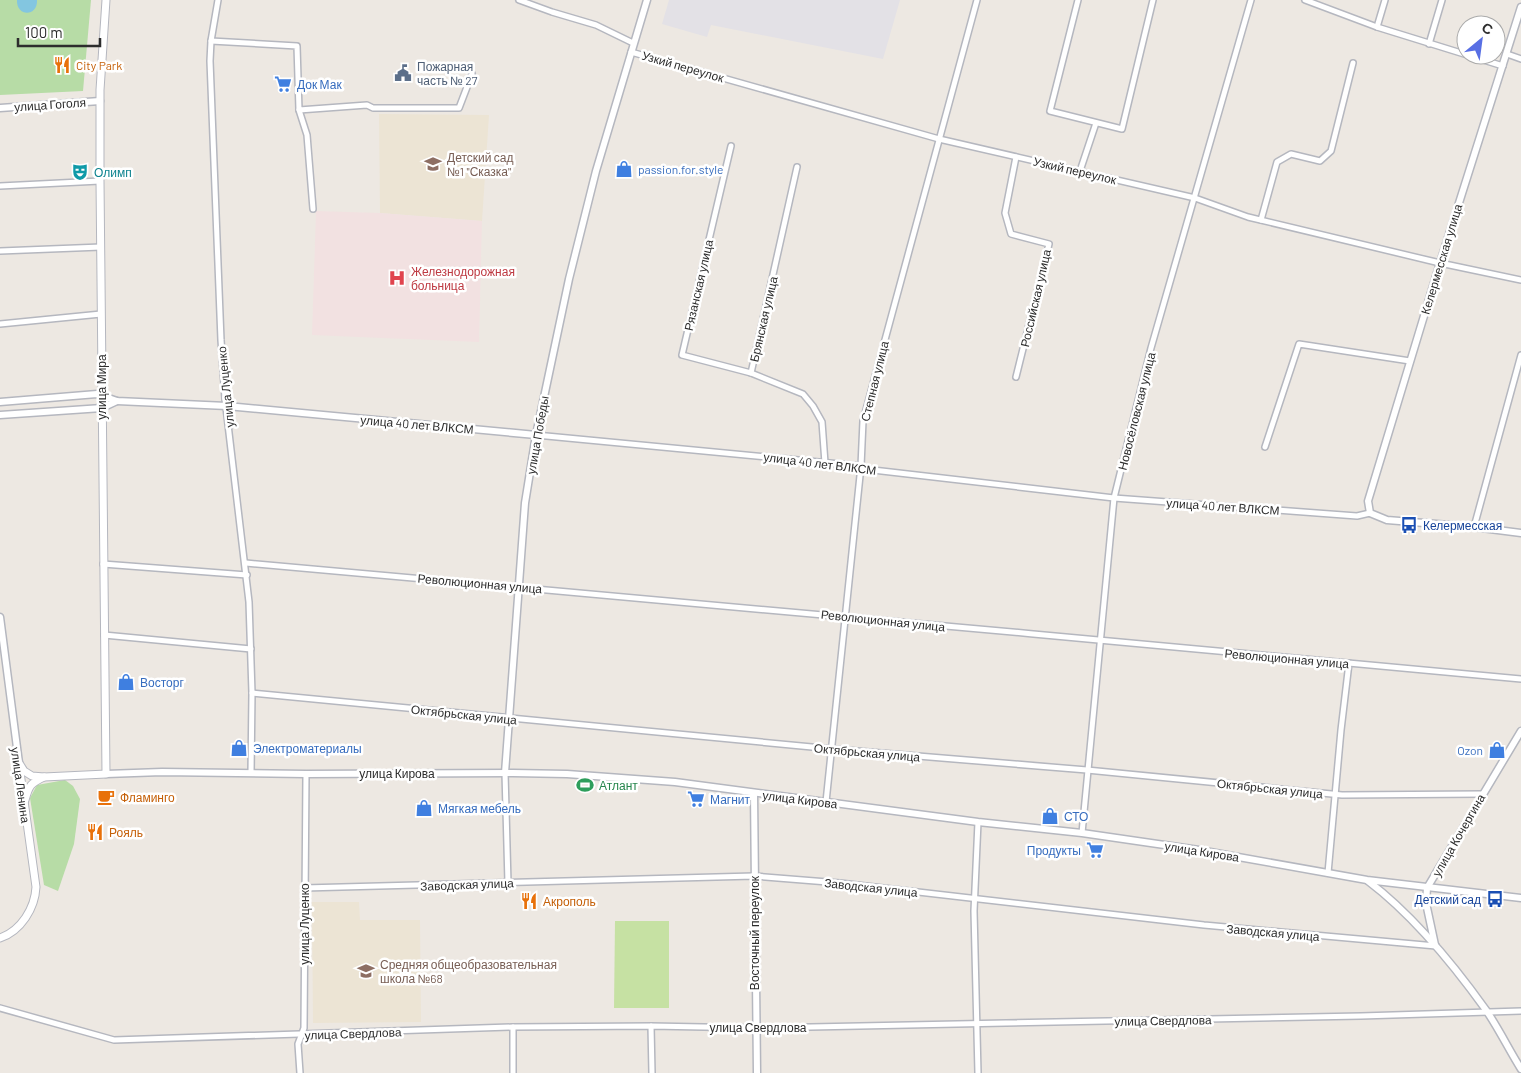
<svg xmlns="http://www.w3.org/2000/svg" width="1521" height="1073" font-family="Barlow,sans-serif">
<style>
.industrial{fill:#e3e1e6}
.education{fill:#ece4d4}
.medical{fill:#f2e1e1}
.green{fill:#b7dca6}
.pitch{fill:#c6e1a3}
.water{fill:#83c6e0}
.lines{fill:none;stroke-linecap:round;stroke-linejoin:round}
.minor-casing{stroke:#b5b7bf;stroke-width:8}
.tertiary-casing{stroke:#b5b7bf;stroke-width:9}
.secondary-casing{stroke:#b5b7bf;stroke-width:9}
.minor{stroke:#fff;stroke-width:5}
.tertiary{stroke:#fff;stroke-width:6}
.secondary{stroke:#fff;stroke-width:7}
.labels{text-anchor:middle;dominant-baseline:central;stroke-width:5;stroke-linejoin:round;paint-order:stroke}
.food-label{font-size:12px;fill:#c56008;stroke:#fff;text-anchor:start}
.service-label{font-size:12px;fill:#4e5e75;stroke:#fff;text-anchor:start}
.street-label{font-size:12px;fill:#2d2d2d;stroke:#fff}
.shop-label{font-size:12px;fill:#366cbe;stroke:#fff;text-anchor:start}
.education-label{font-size:12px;fill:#785e54;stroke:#fff;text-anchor:start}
.culture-label{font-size:12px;fill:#0d838f;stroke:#fff;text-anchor:start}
.health-label{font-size:12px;fill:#be3a42;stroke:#fff;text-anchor:start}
.transit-label{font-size:12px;fill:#164399;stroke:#fff;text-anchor:start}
.leisure-label{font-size:12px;fill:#27864d;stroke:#fff;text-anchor:start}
</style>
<rect width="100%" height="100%" fill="#ede8e2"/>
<!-- industrial -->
<path class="industrial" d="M669 0H900L883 59 711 25 707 37 662 24Z"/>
<!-- education -->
<g class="education">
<path d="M379 114 489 115 482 221 380 213Z"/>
<path d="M312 902H359L360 920H420L421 1022 313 1023Z"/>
</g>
<!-- medical -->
<path class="medical" d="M316 211 380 213 482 221 479 342 312 335Z"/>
<!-- green -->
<g class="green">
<path d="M0 0H91L83 91 0 95Z"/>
<path d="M65 780 73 786 80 799 74 844 58 891 44 885 30 798 37 785Z"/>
</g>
<!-- pitch -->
<path class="pitch" d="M615 921H669V1008H614Z"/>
<!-- water -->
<path class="water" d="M17 0H37C38 17 16 17 17 0Z"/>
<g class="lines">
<!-- minor casing -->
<g class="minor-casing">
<g id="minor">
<path d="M218 0 211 41 210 61 221 340 225 399 249 602 252 693 251 773"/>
<path d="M519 0 552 12 596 25 633 43"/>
<path d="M1078 0 1050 111 1122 129 1153 0"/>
<path d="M1305 0 1377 27 1503 66"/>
<path d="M1377 27 1385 0"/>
<path d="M211 41 297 46 299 110 367 105 373 108H459L472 74"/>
<path d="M1429 44 1442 0"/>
<path d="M631 52 939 139 1195 198 1248 217 1440 263 1521 280"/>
<path d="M1507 54 1521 59"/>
<path d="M299 110 307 135 313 209"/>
<path d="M731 146 682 355 751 373 803 394 813 406 822 422 825 463"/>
<path d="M1080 171 1096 123"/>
<path d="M0 186 100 181"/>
<path d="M1261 220 1277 162 1291 154 1320 161 1331 151 1353 63"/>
<path d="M0 251 101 247"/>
<path d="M0 324 101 314"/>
<path d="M751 373 797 167"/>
<path d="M1016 377 1049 244 1011 234 1005 213 1016 157"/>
<path d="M536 435 861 466 873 470 1114 498 1357 516 1370 513"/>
<path d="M1265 447 1299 344 1410 361"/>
<path d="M1474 527 1521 355"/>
<path d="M246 563C671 598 1096 641 1521 679"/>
<path d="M103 564 247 575"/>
<path d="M104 635 251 649"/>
<path d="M252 693 833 749 1087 770 1342 795 1482 794"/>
<path d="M505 773 508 883"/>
<path d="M826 802 861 466 863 421 977 0"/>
<path d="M978 822 974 911 978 1073"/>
<path d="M1082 833 1114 498 1151 348 1251 0"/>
<path d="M1328 873 1341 730 1349 663"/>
<path d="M304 888 754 876 840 883 1204 925 1436 946"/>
<path d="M0 1008 114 1040 513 1027 651 1026 756 1028 1361 1016 1521 1011"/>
<path d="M651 1026 652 1073"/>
<path d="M300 1073 298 1044 304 1028 306 774"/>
<path d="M513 1073V1027"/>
</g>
</g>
<!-- tertiary casing -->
<g class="tertiary-casing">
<g id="tertiary">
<path d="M1521 7 1440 263 1368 501 1370 513 1387 520 1474 527 1521 533"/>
<path d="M0 108 100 101"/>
<path d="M0 402 97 394 117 401 227 406 536 435"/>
<path d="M0 415 102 408 117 401"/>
<path d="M0 617 19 763"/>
<path d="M505 773 525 503 536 435 569 279 596 171 647 0"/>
<path d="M106 774 162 772 306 774 513 773 567 774 675 782 978 822 1082 833 1199 850 1367 880 1521 898"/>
<path d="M754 793 757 1073"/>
<path d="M1368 881C1413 915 1453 964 1486 1010 1499 1029 1509 1050 1521 1069"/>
<path d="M1435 945 1426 903 1427 888 1521 731"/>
</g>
</g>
<!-- secondary casing -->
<g class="secondary-casing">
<g id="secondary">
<path d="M19 763 24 771 32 776 44 777 106 774 100 181V90L106 0"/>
<path d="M25 800C29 785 31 783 44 777"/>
<path d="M0 938C21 931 35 908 36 887L19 765"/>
</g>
</g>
<!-- minor -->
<use href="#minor" class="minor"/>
<!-- tertiary -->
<use href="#tertiary" class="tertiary"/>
<!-- secondary -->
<use href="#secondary" class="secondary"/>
</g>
<!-- icons -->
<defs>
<g id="restaurant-bare" transform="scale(1.35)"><path d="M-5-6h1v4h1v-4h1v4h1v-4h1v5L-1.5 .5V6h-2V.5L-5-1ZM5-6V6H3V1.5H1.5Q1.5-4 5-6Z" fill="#e8710a" stroke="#fff" stroke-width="2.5" paint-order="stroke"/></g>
<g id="civic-bare" transform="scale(1.35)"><path d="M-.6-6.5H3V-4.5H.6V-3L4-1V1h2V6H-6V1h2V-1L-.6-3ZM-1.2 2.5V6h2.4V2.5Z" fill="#5c6f8a" stroke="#fff" stroke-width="2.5" paint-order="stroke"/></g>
<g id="supermarket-bare" transform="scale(1.35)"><path d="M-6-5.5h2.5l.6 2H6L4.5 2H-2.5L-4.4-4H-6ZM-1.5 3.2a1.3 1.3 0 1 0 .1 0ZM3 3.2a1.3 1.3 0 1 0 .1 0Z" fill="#3f7fe0" stroke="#fff" stroke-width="2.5" paint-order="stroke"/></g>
<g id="school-bare" transform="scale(1.35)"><path d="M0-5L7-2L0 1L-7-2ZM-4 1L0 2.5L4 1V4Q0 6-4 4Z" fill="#8d6e63" stroke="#fff" stroke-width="2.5" paint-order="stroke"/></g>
<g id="shop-bare" transform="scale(1.35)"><path d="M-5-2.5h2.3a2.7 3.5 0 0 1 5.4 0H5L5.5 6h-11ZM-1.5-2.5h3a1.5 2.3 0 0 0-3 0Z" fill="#3f7fe0" stroke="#fff" stroke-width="2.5" paint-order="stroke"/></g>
<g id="theatre-bare" transform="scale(1.35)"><path d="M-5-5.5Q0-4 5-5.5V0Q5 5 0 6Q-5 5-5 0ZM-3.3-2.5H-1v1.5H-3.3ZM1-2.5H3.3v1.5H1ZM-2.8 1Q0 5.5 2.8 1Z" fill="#0f9aa8" stroke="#fff" stroke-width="2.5" paint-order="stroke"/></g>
<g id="hospital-bare" transform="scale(1.35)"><path d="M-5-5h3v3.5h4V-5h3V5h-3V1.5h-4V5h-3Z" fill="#e0444e" stroke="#fff" stroke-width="2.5" paint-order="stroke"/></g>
<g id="bus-bare" transform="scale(1.35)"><path d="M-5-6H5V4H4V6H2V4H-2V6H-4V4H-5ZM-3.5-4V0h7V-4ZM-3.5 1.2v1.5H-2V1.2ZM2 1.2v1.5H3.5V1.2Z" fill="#1a4fb4" stroke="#fff" stroke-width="2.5" paint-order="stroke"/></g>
<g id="stadium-bare" transform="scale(1.35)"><path d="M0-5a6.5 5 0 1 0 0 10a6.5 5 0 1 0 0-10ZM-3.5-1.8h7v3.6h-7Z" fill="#2e9e5b" stroke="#fff" stroke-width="2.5" paint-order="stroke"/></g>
<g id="cafe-bare" transform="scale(1.35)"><path d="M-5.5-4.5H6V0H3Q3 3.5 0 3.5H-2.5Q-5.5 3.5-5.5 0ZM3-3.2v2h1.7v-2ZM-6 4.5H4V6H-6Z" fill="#e8710a" stroke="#fff" stroke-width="2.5" paint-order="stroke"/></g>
</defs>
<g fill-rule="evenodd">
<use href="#restaurant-bare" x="62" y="65"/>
<use href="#civic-bare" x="403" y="73"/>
<use href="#supermarket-bare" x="283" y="84"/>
<use href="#school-bare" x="433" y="164"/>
<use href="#shop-bare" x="624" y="169"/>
<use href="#theatre-bare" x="80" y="172"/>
<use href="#hospital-bare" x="397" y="278"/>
<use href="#bus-bare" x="1409" y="525"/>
<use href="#shop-bare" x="126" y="682"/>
<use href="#shop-bare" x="239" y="748"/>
<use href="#shop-bare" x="1497" y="750"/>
<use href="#stadium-bare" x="585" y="785"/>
<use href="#cafe-bare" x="106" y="797"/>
<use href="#supermarket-bare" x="696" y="799"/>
<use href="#shop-bare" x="424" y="808"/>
<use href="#shop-bare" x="1050" y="816"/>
<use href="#restaurant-bare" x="95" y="832"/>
<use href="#supermarket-bare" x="1095" y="850"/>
<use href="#bus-bare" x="1495" y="899"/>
<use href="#restaurant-bare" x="529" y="901"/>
<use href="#school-bare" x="366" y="971"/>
</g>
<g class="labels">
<!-- food labels -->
<g class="food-label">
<text x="76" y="65">City Park</text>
<text x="120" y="797">Фламинго</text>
<text x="109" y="832">Рояль</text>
<text x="543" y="901">Акрополь</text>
</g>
<!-- service labels -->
<g class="service-label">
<text x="417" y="66">Пожарная<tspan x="417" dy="14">часть № 27</tspan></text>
</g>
<!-- street labels -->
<g class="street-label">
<text transform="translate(683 66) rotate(16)">Узкий переулок</text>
<text transform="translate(50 104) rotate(-4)">улица Гоголя</text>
<text transform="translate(1075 170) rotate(13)">Узкий переулок</text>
<text transform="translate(1441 259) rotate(-73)">Келермесская улица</text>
<text transform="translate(698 285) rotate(-77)">Рязанская улица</text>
<text transform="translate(1035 298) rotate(-77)">Российская улица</text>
<text transform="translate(763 319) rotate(-77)">Брянская улица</text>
<text transform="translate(874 381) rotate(-76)">Степная улица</text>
<text transform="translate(101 387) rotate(-90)">улица Мира</text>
<text transform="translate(225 387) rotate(-96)">улица Луценко</text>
<text transform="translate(1136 411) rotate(-76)">Новосёловская улица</text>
<text transform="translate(417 424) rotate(5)">улица 40 лет ВЛКСМ</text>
<text transform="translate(537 435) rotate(-80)">улица Победы</text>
<text transform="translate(820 463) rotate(7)">улица 40 лет ВЛКСМ</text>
<text transform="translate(1223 506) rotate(4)">улица 40 лет ВЛКСМ</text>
<text transform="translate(480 583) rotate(5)">Революционная улица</text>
<text transform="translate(883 620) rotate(6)">Революционная улица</text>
<text transform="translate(1287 658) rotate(5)">Революционная улица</text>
<text transform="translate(464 714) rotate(6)">Октябрьская улица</text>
<text transform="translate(867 752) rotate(5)">Октябрьская улица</text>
<text x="397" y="773">улица Кирова</text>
<text transform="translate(21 785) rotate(82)">улица Ленина</text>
<text transform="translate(1270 788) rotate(6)">Октябрьская улица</text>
<text transform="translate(800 799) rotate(7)">улица Кирова</text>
<text transform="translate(1458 835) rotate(-60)">улица Кочергина</text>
<text transform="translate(1202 851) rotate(9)">улица Кирова</text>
<text transform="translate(467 884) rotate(-2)">Заводская улица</text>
<text transform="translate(871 887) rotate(6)">Заводская улица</text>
<text transform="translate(304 924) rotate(-90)">улица Луценко</text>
<text transform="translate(1273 932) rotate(5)">Заводская улица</text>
<text transform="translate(754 933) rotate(-90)">Восточный переулок</text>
<text transform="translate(1163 1020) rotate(-1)">улица Свердлова</text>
<text x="758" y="1027">улица Свердлова</text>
<text transform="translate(353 1033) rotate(-2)">улица Свердлова</text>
</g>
<!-- shop labels -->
<g class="shop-label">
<text x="297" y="84">Док Мак</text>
<text x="638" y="169">passion.for.style</text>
<text x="140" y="682">Восторг</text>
<text x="253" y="748">Электроматериалы</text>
<text x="1483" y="750" text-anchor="end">Ozon</text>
<text x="710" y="799">Магнит</text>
<text x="438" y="808">Мягкая мебель</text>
<text x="1064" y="816">СТО</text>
<text x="1081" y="850" text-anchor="end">Продукты</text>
</g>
<!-- education labels -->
<g class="education-label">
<text x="447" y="157">Детский сад<tspan x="447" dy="14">№1 "Сказка"</tspan></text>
<text x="380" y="964">Средняя общеобразовательная<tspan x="380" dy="14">школа №68</tspan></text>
</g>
<!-- culture labels -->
<g class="culture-label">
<text x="94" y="172">Олимп</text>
</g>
<!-- health labels -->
<g class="health-label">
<text x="411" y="271">Железнодорожная<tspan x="411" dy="14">больница</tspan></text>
</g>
<!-- transit labels -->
<g class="transit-label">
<text x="1423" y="525">Келермесская</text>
<text x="1481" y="899" text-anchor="end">Детский сад</text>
</g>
<!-- leisure labels -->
<g class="leisure-label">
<text x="599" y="785">Атлант</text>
</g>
</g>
<!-- north arrow -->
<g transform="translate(1481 40) rotate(29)"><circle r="24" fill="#ffffff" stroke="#ababab"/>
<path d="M0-4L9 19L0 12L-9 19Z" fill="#586fe4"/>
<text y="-8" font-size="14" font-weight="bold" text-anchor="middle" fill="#2d2d2d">С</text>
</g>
<!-- scale -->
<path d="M18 38v8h82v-8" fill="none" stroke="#2d2d2d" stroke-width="2.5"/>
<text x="25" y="38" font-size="15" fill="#2d2d2d" stroke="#ffffff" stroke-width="4" paint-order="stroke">100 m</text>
</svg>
